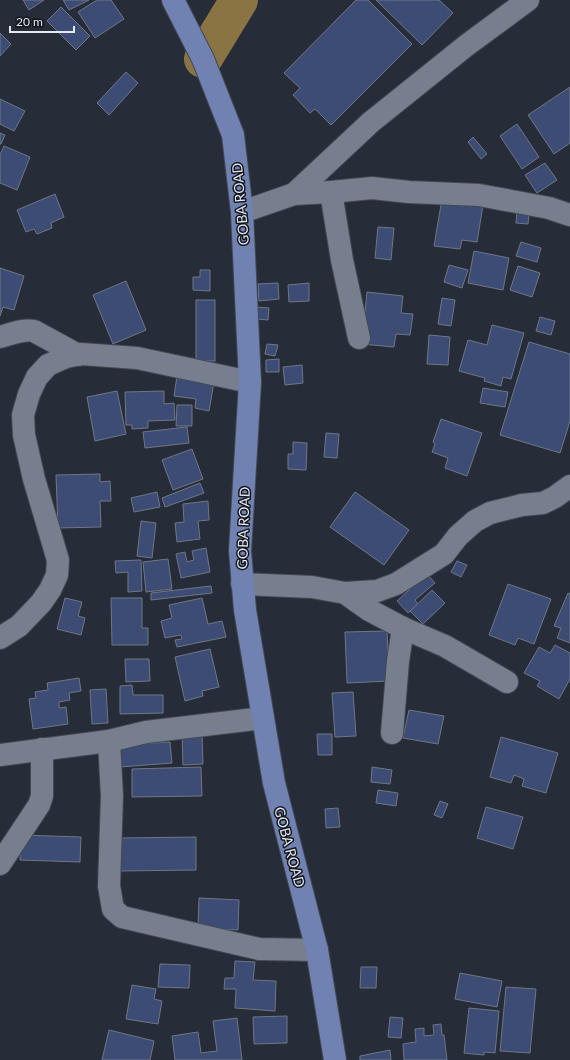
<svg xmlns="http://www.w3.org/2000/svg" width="570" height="1060" font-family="Lato,sans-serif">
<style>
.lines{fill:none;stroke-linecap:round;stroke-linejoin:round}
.river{stroke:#8b7444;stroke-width:38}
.building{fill:#3d4c75;stroke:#707685}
.minor-casing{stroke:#434852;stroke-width:24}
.major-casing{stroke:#434852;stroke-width:24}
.minor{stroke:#777e8d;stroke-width:22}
.major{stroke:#7082b2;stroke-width:22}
.labels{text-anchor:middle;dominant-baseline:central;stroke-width:3;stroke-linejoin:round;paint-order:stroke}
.street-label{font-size:14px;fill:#e5e9f2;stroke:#12151b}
</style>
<rect width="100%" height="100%" fill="#272c39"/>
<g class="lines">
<!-- river -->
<path class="river" d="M203 59 239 0"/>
</g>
<!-- building -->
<g class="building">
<path d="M23 0H44L29 10Z"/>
<path d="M63 0H89L69 10Z"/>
<path d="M97 0H111L124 19 95 38 78 12Z"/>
<path d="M356 0H368L412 44 331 125 315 109 310 113 293 95 300 88 284 73Z"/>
<path d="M376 0H439L453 13 422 45Z"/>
<path d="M61 7 90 36 76 50 47 21Z"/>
<path d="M0 33 11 44 0 56Z"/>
<path d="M126 72 138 83 109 115 97 103Z"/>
<path d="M570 87V143L554 154 528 115Z"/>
<path d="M0 99 25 111 14 131 0 124Z"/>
<path d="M517 124 539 157 522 169 500 136Z"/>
<path d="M0 133 5 135 1 144H0Z"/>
<path d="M473 137 487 154 481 159 468 142Z"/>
<path d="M4 146 30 157 17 190 0 183V155Z"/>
<path d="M545 163 557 180 537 193 525 175Z"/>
<path d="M55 194 64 217 51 223 52 228 37 234 34 229 26 232 17 210Z"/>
<path d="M442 199 483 205 477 242 462 240 460 249 434 246Z"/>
<path d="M517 211 529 212 528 224 516 223Z"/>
<path d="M378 227 394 228 391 260 375 258Z"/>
<path d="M521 242 541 248 537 262 516 256Z"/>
<path d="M474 251 509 258 503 290 468 283Z"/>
<path d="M449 265 468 270 462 288 444 282Z"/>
<path d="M518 266 540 273 532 297 510 290Z"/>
<path d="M0 268 24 276 14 310 3 307 0 316Z"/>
<path d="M200 270H210V291L193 290V277H200Z"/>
<path d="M126 281 146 330 113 344 93 295Z"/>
<path d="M278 283 279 299 259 301 258 284Z"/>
<path d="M309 283V301L289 302 288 285Z"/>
<path d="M367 292 403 296 401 313 413 314 410 335 396 334 394 347 362 344Z"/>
<path d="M442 298 455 300 451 326 438 324Z"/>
<rect x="196" y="300" width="19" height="61"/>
<path d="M257 307 269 308 268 320 256 319Z"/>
<path d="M540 317 555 321 551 335 536 331Z"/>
<path d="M492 325 524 333 511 379 503 377 501 386 484 381 485 378 459 371 468 340 487 345Z"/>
<path d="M429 335 450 337 448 365 427 364Z"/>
<path d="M529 342 570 354V421L560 453 500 435Z"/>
<path d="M267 344 278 345 275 356 265 354Z"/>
<path d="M279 359V372H266V360Z"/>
<path d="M302 365 303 383 285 385 283 367Z"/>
<path d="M177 376 214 382 209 411 195 408 196 399 174 396Z"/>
<path d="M483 388 508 392 505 407 480 403Z"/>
<path d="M117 391 126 434 95 441 87 397Z"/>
<path d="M164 391V404L174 403 175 420 148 421V428L132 429V425H126L125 392Z"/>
<path d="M177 405H192V426H176Z"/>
<path d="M441 419 482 433 467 476 445 468 448 458 432 452 435 444 433 442Z"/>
<path d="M187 427 189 443 145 448 143 432Z"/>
<path d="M326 433 339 434 337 458 324 457Z"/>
<path d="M293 442 307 443 306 470 288 469V454H293Z"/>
<path d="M192 449 203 479 173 490 162 460Z"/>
<path d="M100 474V482L110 481 111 501H100L101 527 58 528 56 475Z"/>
<path d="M200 483 204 493 165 507 162 498Z"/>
<path d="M157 492 160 507 134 512 131 498Z"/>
<path d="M355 492 409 530 384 565 330 527Z"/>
<path d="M208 501 209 520 198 521 200 539 177 542 175 523 184 522 183 504Z"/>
<path d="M141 521 156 523 152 558 137 556Z"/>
<path d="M206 548 210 572 181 578 176 554 185 552 187 562 194 560 192 551Z"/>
<path d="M168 559 172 589 146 592 143 562Z"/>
<path d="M141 560 142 591 128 592V572L116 573 115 561Z"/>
<path d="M457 561 467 565 461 577 451 572Z"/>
<path d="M427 574 435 583 415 600 418 604 408 613 397 601Z"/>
<path d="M508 584 551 599 534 644 518 638 515 645 489 635Z"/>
<path d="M211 586 212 593 151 600V593Z"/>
<path d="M432 590 445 603 423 624 410 611Z"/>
<path d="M568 593 570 594V643L557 638 561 628 554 626Z"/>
<path d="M65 598 82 602 78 616 85 618 81 635 57 629Z"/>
<path d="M111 598H142V628H148V645H112Z"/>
<path d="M202 598 208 624 222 621 226 637 177 647 175 640 182 639 181 635 165 638 161 621 172 618 169 605Z"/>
<path d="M387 631 389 681 347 683 345 632Z"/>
<path d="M555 645 570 653V679L559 699 537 686 540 681 524 673 539 647 550 653Z"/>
<path d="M210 649 219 687 202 691 203 696 185 701 175 657Z"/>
<path d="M125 659H149L150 681 126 682Z"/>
<path d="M79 678 81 691 69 693 70 700 59 702V708L66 707 68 724 33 729 29 699 36 698 35 692 48 690 47 683Z"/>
<path d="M132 685 133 695H163V713L120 714V686Z"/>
<path d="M106 689 108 723 92 724 90 690Z"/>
<path d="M353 692 356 736 335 737 332 693Z"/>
<path d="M409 710 444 716 438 744 403 738Z"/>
<path d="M317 734H332V755H318Z"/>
<path d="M182 735H202L203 764 183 765Z"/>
<path d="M501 737 558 753 546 793 522 786 524 779 514 775 511 783 490 777Z"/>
<path d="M170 742 172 763 120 767 119 745Z"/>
<path d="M201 767 202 796 132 797V769Z"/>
<path d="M372 767 392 770 390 784 371 782Z"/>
<path d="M378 790 398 793 396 806 376 803Z"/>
<path d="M440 801 448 804 442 818 434 815Z"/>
<path d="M486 807 523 817 513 849 477 838Z"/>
<path d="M338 808 340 827 326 828 325 809Z"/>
<path d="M21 835 81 837 80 862 20 860Z"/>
<path d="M196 837V870L120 871V838Z"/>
<path d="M199 898 239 900 238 930 198 928Z"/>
<path d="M235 961 255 962 253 980 276 981 275 1011 235 1008 236 989H224L225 978H234Z"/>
<path d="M160 964 190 965 189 988 158 987Z"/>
<path d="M361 967H377L376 988H360Z"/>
<path d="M460 973 502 981 497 1007 455 999Z"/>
<path d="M132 985 156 989 154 999 162 1001 158 1024 126 1019Z"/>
<path d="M506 987 536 989 530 1053 500 1051Z"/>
<path d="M469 1008 499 1011 495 1053 484 1052V1055L464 1053Z"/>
<path d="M287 1016V1043L254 1044 253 1017Z"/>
<path d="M390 1017 403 1018 401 1038 388 1037Z"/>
<path d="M237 1018 242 1060H175L172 1036 198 1032 201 1053 217 1051 213 1021Z"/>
<path d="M441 1024 442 1035H444L447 1060H404L403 1044 416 1042 415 1029 424 1028V1036L434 1035 433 1025Z"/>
<path d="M109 1030 154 1041 150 1060H102Z"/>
<path d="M390 1050 391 1060H360V1056Z"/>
</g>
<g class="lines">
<!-- minor casing -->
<g class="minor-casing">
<g id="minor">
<path d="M331 192 342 260 359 338"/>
<path d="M294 194 371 122 467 45 528 0"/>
<path d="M242 212 294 194 331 192 372 188 409 192 479 195 549 208 570 215"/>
<path d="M0 337C11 334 23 329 34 331L78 355"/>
<path d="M242 584 312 587 345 593 369 610 403 628 445 646 507 682"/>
<path d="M345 593 377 591 396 584 444 554 458 536 475 521 490 513 522 505 543 503 555 497 570 486"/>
<path d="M0 638 19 626 41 603 50 590 57 575 58 560 34 479 24 435 23 415 29 394 37 377 48 365 66 357 81 354 137 358 250 382"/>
<path d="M392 733 398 661 403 628"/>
<path d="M109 741 112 796 109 886 113 909 122 917 259 949 317 950"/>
<path d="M0 755 109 741 146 732 263 718"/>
<path d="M0 864 39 805 42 796V749"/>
</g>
</g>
<!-- major casing -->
<g class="major-casing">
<path id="major" d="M173 0 203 59 233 135 242 212 250 382 240 551 245 610 274 783 317 950 335 1060"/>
</g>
<!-- minor -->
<use href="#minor" class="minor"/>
<!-- major -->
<use href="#major" class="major"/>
</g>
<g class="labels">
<!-- street labels -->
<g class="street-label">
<text transform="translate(240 204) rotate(-95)">GOBA ROAD</text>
<text transform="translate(243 528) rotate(-88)">GOBA ROAD</text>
<text transform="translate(290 847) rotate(75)">GOBA ROAD</text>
</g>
</g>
<!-- scale -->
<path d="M10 26v6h64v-6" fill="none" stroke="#e5e9f2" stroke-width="2"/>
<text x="16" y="26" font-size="12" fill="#e5e9f2" stroke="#12151b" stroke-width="3" paint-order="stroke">20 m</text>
</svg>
